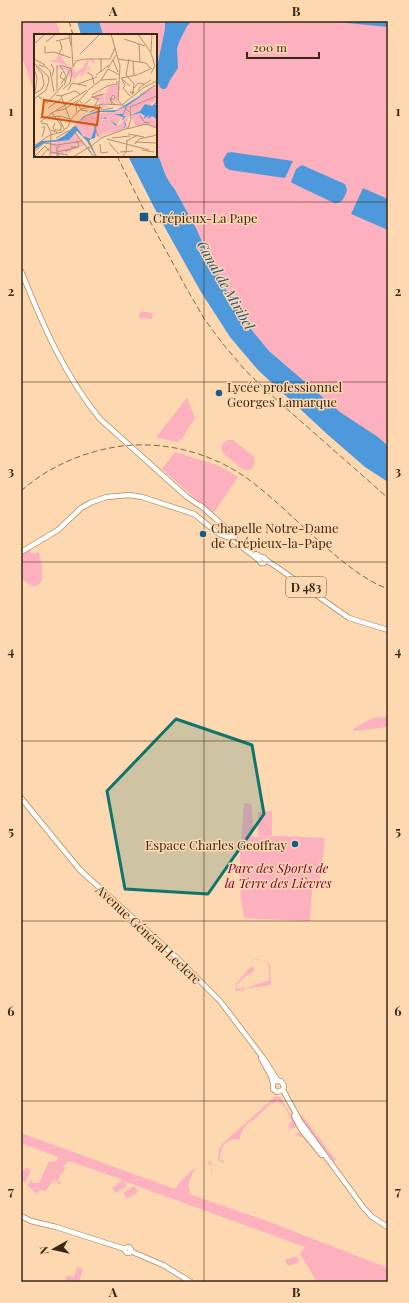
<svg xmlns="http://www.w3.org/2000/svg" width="409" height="1303" font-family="'Playfair Display',serif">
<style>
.green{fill:#fdb0bd;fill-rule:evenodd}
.water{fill:#4e99dc}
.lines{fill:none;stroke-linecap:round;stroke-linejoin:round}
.major-casing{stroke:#b48959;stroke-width:6}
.major{stroke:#fff;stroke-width:4.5}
.rail{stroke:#81684d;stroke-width:1;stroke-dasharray:6 3;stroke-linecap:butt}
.marked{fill:#0f766e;fill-opacity:0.2;stroke:#0f766e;stroke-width:3;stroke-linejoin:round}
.grid{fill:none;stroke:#3a2814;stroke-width:1;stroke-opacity:0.55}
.poi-dot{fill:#195a8f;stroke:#fed8b1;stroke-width:1.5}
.labels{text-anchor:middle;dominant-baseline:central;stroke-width:3;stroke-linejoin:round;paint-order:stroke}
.shield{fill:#fed8b1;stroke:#755d43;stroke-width:1}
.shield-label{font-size:12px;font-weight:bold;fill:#3a2814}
.poi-label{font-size:13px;fill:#3a2814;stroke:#fed8b1;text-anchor:start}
.park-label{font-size:13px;font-style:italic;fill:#810034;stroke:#fed8b1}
.street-label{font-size:13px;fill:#3a2814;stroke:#fed8b1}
.water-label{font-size:14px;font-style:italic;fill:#255886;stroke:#fed8b1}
.inset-road{fill:none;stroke:#b09272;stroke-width:1}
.view{fill:#d7540d;fill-opacity:0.15;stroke:#d7540d;stroke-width:2}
.inset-edge{fill:none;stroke:#3a2814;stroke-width:2}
.neatline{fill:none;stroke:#3a2814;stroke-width:1.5}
.grid-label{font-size:13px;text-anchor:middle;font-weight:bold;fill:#3a2814}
</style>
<rect width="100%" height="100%" fill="#fed8b1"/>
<!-- green -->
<g class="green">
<path d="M21 21H56L61 35H35V94L21 55Z"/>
<path d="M99 21H335L388 27V199L363 188 352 214 388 230V446L378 437 340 412 269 351 246 323 226 290 207 253 196 228 174 188C164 178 163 164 156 151V35H103ZM231 152 288 171 284 178ZM302 165 345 184 347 190 344 197 338 204 334 203 292 183 291 182 296 169Z"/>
<path d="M140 311 153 313 152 319 139 318Z"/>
<path d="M187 398 195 418 181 440 179 439 178 440 179 442 157 438V436Z"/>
<path d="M228 440H233L254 457C256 463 254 471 246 470 242 470 238 465 235 463 227 457 213 447 228 440Z"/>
<path d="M175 452 217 465 238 477 215 511H214L212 513 162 469Z"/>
<path d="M30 549 31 554 39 552C40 559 49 588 32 586 29 585 25 581 21 579V555Z"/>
<path d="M388 717V727L353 731V729L373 718Z"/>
<path d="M244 803 251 804 253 818 252 837 282 836 325 838 320 878 315 884 312 891 310 921 244 918 241 900 240 853Z"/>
<path d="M272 811V825H270L272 826V836H258V812Z"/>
<path d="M252 960C258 959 265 959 270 964L271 985 244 989 269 980C269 961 271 960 252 960Z"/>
<path d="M250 967H254V971L246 976 236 985 237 988C240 990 242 989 244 986V990L237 991 235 987 236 984Z"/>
<path d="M276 1096 280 1097 296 1124 295 1128 291 1129 288 1126 292 1121 285 1107 277 1100 273 1104 271 1103 254 1120C247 1122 240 1131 240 1139 227 1140 223 1142 220 1156L221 1157 219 1159 221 1161 222 1160 225 1162 223 1163 218 1160 219 1150 221 1145Z"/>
<path d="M302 1115 334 1158H337L334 1162 302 1121 300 1116Z"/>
<path d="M21 1133 175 1189C183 1177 196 1165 210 1161L212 1165V1172L211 1171 212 1166 207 1162C193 1167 192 1174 188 1187L190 1188 189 1194 267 1221 388 1268V1282H317L300 1254 305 1247 124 1181 127 1186 116 1193 112 1188 123 1180 69 1161 42 1186 64 1166 65 1168 63 1173H61L58 1181 61 1182 59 1185 57 1181 53 1180 46 1191 41 1190 38 1192V1195L27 1185 31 1180 34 1183H39L49 1161 56 1162 58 1157 21 1143Z"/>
<path d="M298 1133H302L330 1169 303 1138 298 1135H293Z"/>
<path d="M27 1167 31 1171 25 1183 21 1179V1173Z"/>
<path d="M134 1186 138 1192 127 1199 123 1193Z"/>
<path d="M297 1256 299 1262 288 1266 285 1260Z"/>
<path d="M77 1267 83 1269 79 1282H65L67 1275 74 1277Z"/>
</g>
<!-- water -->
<g class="water">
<path d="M77 21H99L103 35H81Z"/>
<path d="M165 21H192L187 26 179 42 177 49 178 68 170 80 167 87 165 89H162L160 87 157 81 156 72 165 29Z"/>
<path d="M335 21H388V27L337 22Z"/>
<path d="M156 151C163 164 164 178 174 188L196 228 207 253 226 290 246 323 269 351 340 412 378 437 388 446V482L365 467 327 434 258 370 230 337 201 292 159 217 128 156H156Z"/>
<path d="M231 152 293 161 285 178 230 170 225 167 223 160 227 153Z"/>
<path d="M302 165 345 184 347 190C345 196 342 205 334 203L292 183 291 182 296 169Z"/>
<path d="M363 188 388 199V230L351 214Z"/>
</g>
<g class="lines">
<!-- major casing -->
<g class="major-casing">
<g id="major">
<path d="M21 271C42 323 64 375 100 419L187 497 202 507"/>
<path d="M200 505 225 527 227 531H230L235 537"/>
<path d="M21 552 58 530 81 508 92 502 107 497 129 495 142 497 194 514 219 534 227 537H229L259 560 261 563H264L266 560"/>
<path d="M256 554 261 557 265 558 266 560 278 568 349 618 388 630"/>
<path d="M21 798 80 870 178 959 220 1001 264 1059 278 1081"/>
<path d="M261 1058 271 1076 273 1083V1089L277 1092 283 1090 284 1086 281 1081H276L273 1083"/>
<path d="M283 1090 300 1121 363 1207 372 1217 388 1227"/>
<path d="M294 1116 301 1129 322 1155"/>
<path d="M21 1216 31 1221 56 1227 125 1249"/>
<circle cx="128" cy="1250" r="3"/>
<path d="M130 1251 163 1265 191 1282"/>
</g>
</g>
<!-- major -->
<use href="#major" class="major"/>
<!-- rail -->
<g class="rail">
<path d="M69 21 73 35"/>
<path d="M117 156 145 212 188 291 205 320 223 344 245 370 270 394 388 498"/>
<path d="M21 491C49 466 85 451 122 446 166 441 212 453 248 479 274 498 297 522 321 543 342 561 362 579 388 589"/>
</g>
</g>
<!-- marked area -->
<path class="marked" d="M176 719 252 745 264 814 208 894 125 889 107 791Z"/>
<!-- grid -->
<path class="grid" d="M204 21V1282M21 202H388M21 382H388M21 562H388M21 741H388M21 921H388M21 1101H388"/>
<!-- markers -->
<g class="poi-dot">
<rect x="139" y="212" width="10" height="10" rx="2"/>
<circle cx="219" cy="393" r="4"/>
<circle cx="203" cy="534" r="4"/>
<circle cx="295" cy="844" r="4"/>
</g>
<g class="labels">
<!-- shield labels -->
<rect class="shield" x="286" y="577" width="40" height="20" rx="3"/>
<g class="shield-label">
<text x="306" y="587">D 483</text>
</g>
<!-- poi labels -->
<g class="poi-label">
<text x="153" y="217">Crépieux-La Pape</text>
<text x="227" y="386">Lycée professionnel<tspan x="227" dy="15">Georges Lamarque</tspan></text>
<text x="211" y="527">Chapelle Notre-Dame<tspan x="211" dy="15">de Crépieux-la-Pape</tspan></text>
<text x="287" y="844" text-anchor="end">Espace Charles Geoffray</text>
</g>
<!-- park labels -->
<g class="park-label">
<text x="278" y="867">Parc des Sports de<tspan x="278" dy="15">la Terre des Lièvres</tspan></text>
</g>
<!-- street labels -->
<g class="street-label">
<text transform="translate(149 934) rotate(43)">Avenue Général Leclerc</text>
</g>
<!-- water labels -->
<g class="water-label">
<text transform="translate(226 285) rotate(60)">Canal de Miribel</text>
</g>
</g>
<!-- overview -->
<g transform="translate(34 34)">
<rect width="123" height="123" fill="#fed8b1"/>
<path d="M30 19V21L27 23 34 32 40 34 41 39 49 34 53 26H60L61 30 55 26 53 34 56 32V38L54 34 47 43V38L39 47V43L35 42 33 36 25 34 24 36 23 31 33 35 30 30 15 27 21 26 25 20 27 25 26 22ZM84 47 86 53 83 67 87 71 78 66 82 63 79 61 75 67 79 69 72 70 71 63 69 70 67 72 71 71 77 74 72 73 60 77 67 73 65 64 64 67 60 66 61 62 67 58 70 65 74 53 83 51ZM123 52V67L117 69 118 72 111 70 106 77 96 80 92 89 93 92H98L60 103 64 87 73 85 79 91 82 92 87 90 93 82 89 83 91 74 89 81 81 80 89 81 83 91H79L75 85 71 83 63 86 57 105 52 104 40 92 52 82 84 76ZM106 79 109 83 115 80V83L119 82V85L123 86V94L117 91 101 92 97 81ZM41 98 52 111 46 113 43 110H40L44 112V114H35L37 115 33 117 37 116V119L34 118 32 120 31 116 29 121 16 120 17 109 35 106Z" fill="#fdb0bd"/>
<path d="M123 51 93 72 89 82H92L90 84 91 94 55 106 62 123 53 107 43 97 35 106 10 109 0 116V112L7 107 22 106 30 102 50 82 63 77 83 76ZM92 72 89 80H80L89 83 88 87 83 91 71 83 63 87 57 105 49 102 42 92 39 93 52 82 66 78H80ZM67 84 74 85 82 92 90 85 92 91 89 95 61 104 63 89ZM123 67 121 71H123V86L118 82 114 85 115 80 114 82 109 85 111 82 106 79 94 82 106 77 111 70 118 72Z" fill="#4e99dc" fill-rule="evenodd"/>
<path class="inset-road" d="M35 0 37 12M37 0 39 33M77 0 86 32 84 66 95 78M104 0 117 19 121 32 117 39M90 5 111 12M22 7 35 4M12 8 22 0M105 9 106 28M0 10 11 0M11 12V19L20 18 37 24M117 18 118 0M25 20 28 14 26 7M46 20 66 0M67 24V38M0 25 11 31M76 25 81 14M84 25 112 29 116 34M95 25 92 41 100 50M79 26 84 38M99 27 100 42M0 29 14 42 15 47 12 56 0 65M17 30 20 35 18 42M5 31 12 33 16 37 20 58M23 31V56M26 31 32 42 27 50M26 31 38 35M39 33 42 27 51 25H76M0 34 3 44 1 59M74 34 82 21M74 35 86 41M28 38 26 43 32 47M53 38 58 41 60 50M62 41 75 31M87 44 103 41 118 34M87 44 96 52M88 45 91 52 89 54 96 62M67 46 74 35M44 50 63 43M30 51 35 37 37 36 38 39M100 54 104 49 110 50M29 55 36 49 38 39M34 56 38 49 53 52M54 56 67 46 83 45M104 57 106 53 117 46M0 60 8 55 10 50 8 40 2 32M22 61 27 62 36 85M58 61 73 52 83 50V47M98 61 100 58 98 59H97L96 58H99L100 50M106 61 123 50M4 62 14 69M27 62 41 57 46 60M57 63 65 65 61 71M58 63 71 60M46 67 49 71 57 65M34 68 53 56M13 69 29 51M44 69 47 76 54 77M78 70 76 65 77 64 78 65H79L81 64V63L79 61 77 64V66L81 71M65 71 68 76 79 74M14 74 27 65M22 77 31 75 44 66M56 78 67 73M18 79 27 91V96H21L23 99M18 79 34 69M43 79 42 70 54 57M106 81 110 88 116 89M24 82 30 95M6 84 26 82 36 85M6 88 18 79M7 89 13 90 17 99 16 123M60 92 65 103M93 95 112 90 123 94M17 96 21 98 19 93 21 89M27 98 34 93 37 85 47 75 69 70 88 71 109 54 123 47M94 100 110 103M8 103 11 93H8M22 104 34 97H40L60 123M78 104 96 102M73 105 115 116M55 107 62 122M92 107 104 101M101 108 123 109M75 109 85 120M66 110 67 119 74 118M101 110 105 105 123 101M0 112 16 101 28 98M108 116 120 118M31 117 44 113H37M0 118 10 109 23 111 48 107M16 118 34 121M57 118 54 115 67 104 94 94 97 85 96 73 123 62M86 118 99 117M0 123 11 112 15 117M7 123 15 114M23 123V113L26 112M25 123 23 118 45 113 43 107M39 123 55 113M88 123 92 118 93 107"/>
<path class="view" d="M10 66 65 74 63 91 8 83Z"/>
<rect width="123" height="123" class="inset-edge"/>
</g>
<!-- border -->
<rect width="409" height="1303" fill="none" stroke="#fed8b1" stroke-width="44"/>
<!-- north arrow -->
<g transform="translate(54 1249) rotate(262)" stroke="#fed8b1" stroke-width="3" paint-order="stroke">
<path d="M0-3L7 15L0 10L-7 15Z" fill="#3a2814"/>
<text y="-6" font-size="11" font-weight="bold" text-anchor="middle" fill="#3a2814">N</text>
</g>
<!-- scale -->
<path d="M247 52v6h72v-6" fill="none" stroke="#3a2814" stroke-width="2"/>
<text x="253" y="52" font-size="12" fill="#3a2814" stroke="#fed8b1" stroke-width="3" paint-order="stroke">200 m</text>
<rect x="22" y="22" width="365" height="1259" class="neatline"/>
<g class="grid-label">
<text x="113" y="16">A</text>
<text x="296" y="16">B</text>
<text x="11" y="116">1</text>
<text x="398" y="116">1</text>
<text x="11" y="296">2</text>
<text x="398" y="296">2</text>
<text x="11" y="476">3</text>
<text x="398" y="476">3</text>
<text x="11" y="656">4</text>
<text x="398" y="656">4</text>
<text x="11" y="836">5</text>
<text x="398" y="836">5</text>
<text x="11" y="1016">6</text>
<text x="398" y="1016">6</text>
<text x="11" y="1196">7</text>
<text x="398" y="1196">7</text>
<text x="113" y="1297">A</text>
<text x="296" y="1297">B</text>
</g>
</svg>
